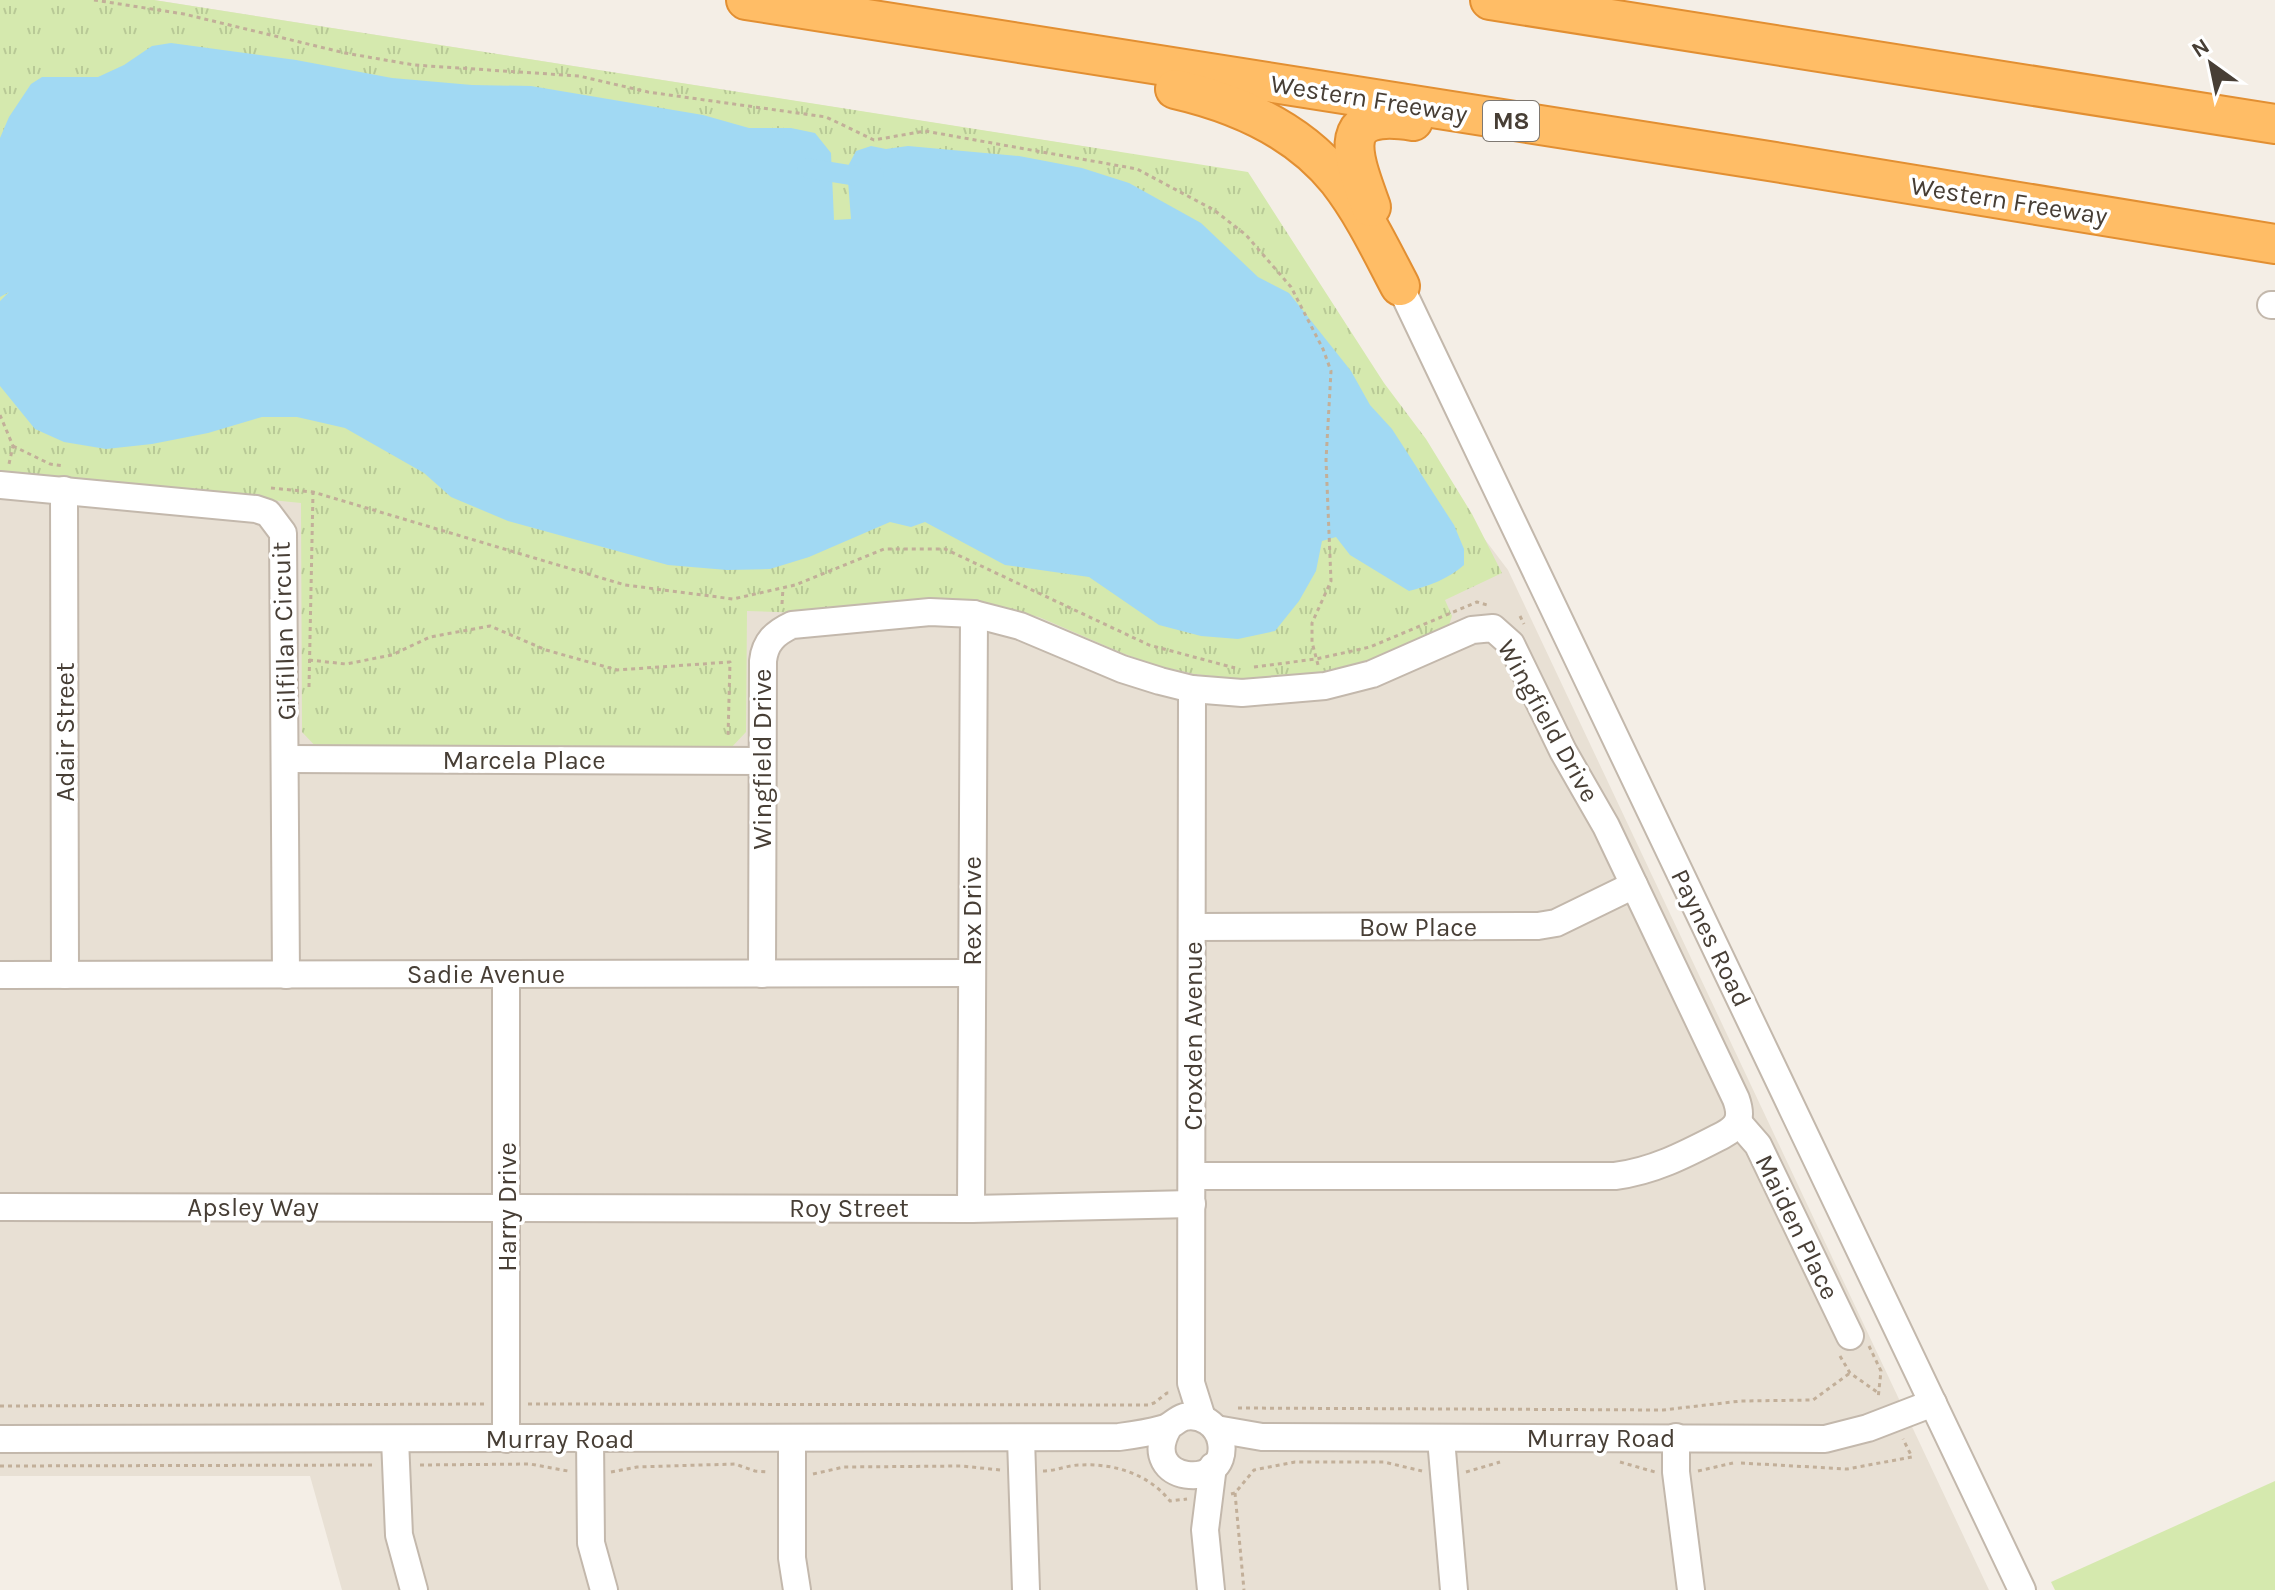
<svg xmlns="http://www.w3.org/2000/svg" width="2275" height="1590" font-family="Karla,sans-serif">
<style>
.residential{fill:#e8e0d4}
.grass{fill:#d5e9ae}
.park{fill:url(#park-tufts)}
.water{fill:#a1d9f3}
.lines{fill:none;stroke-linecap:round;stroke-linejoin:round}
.canal{stroke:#a1d9f3;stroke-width:20}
.minor-casing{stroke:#c3b8ac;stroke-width:30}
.highway-casing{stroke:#e28f32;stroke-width:42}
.path{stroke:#c2af99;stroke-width:3;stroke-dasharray:4 4;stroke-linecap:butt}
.minor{stroke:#fff;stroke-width:26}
.highway{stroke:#ffbd66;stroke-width:38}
.labels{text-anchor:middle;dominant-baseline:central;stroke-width:7;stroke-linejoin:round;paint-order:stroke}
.shield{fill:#fff;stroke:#7e7872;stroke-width:2}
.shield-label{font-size:24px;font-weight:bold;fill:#473e35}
.street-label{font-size:26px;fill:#473e35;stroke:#fff}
</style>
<defs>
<pattern id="park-tufts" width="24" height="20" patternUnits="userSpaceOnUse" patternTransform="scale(2)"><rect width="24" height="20" fill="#d5e9ae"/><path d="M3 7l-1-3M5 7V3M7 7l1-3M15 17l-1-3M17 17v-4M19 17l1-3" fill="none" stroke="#b8c996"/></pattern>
</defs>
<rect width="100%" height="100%" fill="#f4eee6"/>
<!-- residential -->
<path class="residential" d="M0 0H154L1120 152 1192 190 1249 228 1508 570 1989 1590H342L310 1476H0Z"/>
<!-- grass -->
<path class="grass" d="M2275 1481V1590H2055L2051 1582Z"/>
<!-- park -->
<path class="park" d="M0 0H154L1248 172 1384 383 1426 439 1472 514 1502 573 1445 600 1452 616 1448 628 1382 658 1352 667 1322 673 1242 679 1194 674 1155 665 1122 653 1039 617 967 601 917 599 805 613 747 611 746 732 729 750H319L302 732 301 503 0 472Z"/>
<!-- water -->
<path class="water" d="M171 43 296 60 392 78 472 85 531 86 703 115 749 128H791L815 133 831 153 834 220 851 219 847 168 856 151 871 146 886 149 908 146 1019 156 1082 168 1129 183 1201 223 1258 277 1289 293 1351 371 1370 405 1392 429 1454 525 1464 549V565C1448 579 1429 586 1409 591L1350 555 1336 537 1322 541 1316 571 1299 601 1275 631 1238 639 1201 636 1159 625 1089 577 1005 565 925 522 911 527 890 522 809 557 770 569 727 570 668 565 508 521 451 497 424 473 345 428 297 417H262L208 433 152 444 106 449 64 442 35 429 0 386V301L9 292 0 297V138L9 117 31 84 42 77H98L124 65 152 46Z"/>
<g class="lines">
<!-- canal -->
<path class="canal" d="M807 168 856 176H874"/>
<!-- minor casing -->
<g class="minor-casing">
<g id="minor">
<path d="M1400 286 2022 1590"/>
<path d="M2271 305H2275"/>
<path d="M0 485 256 509 268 513 283 533 286 975"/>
<path d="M64 490 65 975"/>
<path d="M1192 689 1191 1383 1202 1418"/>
<path d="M287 759 762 761"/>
<path d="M1193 927 1538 926 1556 923 1634 885"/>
<path d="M506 974V1439"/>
<path d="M762 974 763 661C765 642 775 633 792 625L930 612 974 614 1020 626 1122 669 1160 681 1192 689 1242 693 1325 686 1372 674 1472 630 1493 628 1511 644 1563 751 1606 826 1736 1099C1742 1116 1740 1126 1723 1135 1688 1153 1655 1171 1615 1176H1192"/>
<path d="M0 975 971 973"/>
<path d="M1738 1122 1758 1145 1850 1336"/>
<path d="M0 1207 971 1209 1192 1204"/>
<path d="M971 1209 974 614"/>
<path d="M1216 1429 1262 1437 1825 1439 1868 1428 1933 1403"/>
<path d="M1676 1437V1472L1691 1590"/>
<path d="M590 1438 591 1543 604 1590"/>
<path d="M792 1438V1558L797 1590"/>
<path d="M0 1439 1119 1437C1134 1435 1148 1433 1162 1429 1171 1427 1175 1420 1184 1417 1201 1413 1218 1425 1221 1442 1230 1493 1137 1483 1168 1428"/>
<path d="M395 1439 399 1535 414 1590"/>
<path d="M1021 1439 1026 1590"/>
<path d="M1441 1439 1454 1590"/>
<path d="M1211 1590 1205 1530 1213 1466"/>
</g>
</g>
<!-- highway casing -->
<g class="highway-casing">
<g id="highway">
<path d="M746 0 1769 161 2275 244"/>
<path d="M1490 0 2275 124"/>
<path d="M1175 89C1236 103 1298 130 1338 180 1363 212 1381 250 1400 286"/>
<path d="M1371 207C1353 157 1332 108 1413 121"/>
</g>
</g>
<!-- path -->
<g class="path">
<path d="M94 0 184 14 345 53 414 65 579 76 648 92 826 117 874 140 925 131 1137 169 1214 210 1246 235 1291 287 1323 349 1331 371 1326 460 1331 581 1312 623V642L1318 665"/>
<path d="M0 415 13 446 9 464"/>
<path d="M13 446 50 464 64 466"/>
<path d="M271 488 313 492 625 585 733 599 795 585 884 549H945L1149 645 1235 668"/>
<path d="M782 604 783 588"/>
<path d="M1520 616 1524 624"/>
<path d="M309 660 346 664 392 655 430 637 490 626 546 650 617 670 730 662 728 737"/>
<path d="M1254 667 1316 659 1370 647 1477 602 1487 605"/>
<path d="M309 687 313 492"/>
<path d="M1869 1346 1881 1371 1878 1399"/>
<path d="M1840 1356 1850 1373 1877 1392"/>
<path d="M528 1404 1148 1405 1154 1403 1167 1393H1172"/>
<path d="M0 1406 484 1404"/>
<path d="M1238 1408 1663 1410 1741 1401 1813 1400 1850 1373"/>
<path d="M1620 1462 1655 1472"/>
<path d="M1741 1463 1847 1469 1912 1457 1903 1439"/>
<path d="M420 1465 530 1464 568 1471"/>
<path d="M0 1466 372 1465"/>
<path d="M1043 1471C1056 1471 1068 1465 1080 1465 1113 1463 1149 1474 1170 1501L1187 1499"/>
<path d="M1698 1471 1733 1463"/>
<path d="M611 1472 637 1467 735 1464 755 1471 769 1472"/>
<path d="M1466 1472 1500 1462"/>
<path d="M813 1474 844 1467 962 1466 1000 1470"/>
<path d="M1235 1493 1244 1590"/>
<path d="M1231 1494 1235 1493 1254 1470 1295 1462H1384L1422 1471"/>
</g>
<!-- minor -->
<use href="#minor" class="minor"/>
<!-- highway -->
<use href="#highway" class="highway"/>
</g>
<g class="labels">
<!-- shield labels -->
<rect class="shield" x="1483" y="101" width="56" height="40" rx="6"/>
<g class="shield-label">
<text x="1511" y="121">M8</text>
</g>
<!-- street labels -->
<g class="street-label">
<text transform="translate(1369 99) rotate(9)">Western Freeway</text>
<text transform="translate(2009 201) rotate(9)">Western Freeway</text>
<text transform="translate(284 631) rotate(-92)">Gilfillan Circuit</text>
<text transform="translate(1548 721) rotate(61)">Wingfield Drive</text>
<text transform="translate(65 732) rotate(-90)">Adair Street</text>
<text transform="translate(762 759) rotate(-90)">Wingfield Drive</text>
<text x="524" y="760">Marcela Place</text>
<text transform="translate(972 911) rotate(-90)">Rex Drive</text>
<text x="1418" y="927">Bow Place</text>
<text transform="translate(1711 938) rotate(64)">Paynes Road</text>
<text x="486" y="974">Sadie Avenue</text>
<text transform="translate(1193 1036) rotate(-90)">Croxden Avenue</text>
<text x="253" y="1207">Apsley Way</text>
<text transform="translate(507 1207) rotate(-90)">Harry Drive</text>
<text x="849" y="1208">Roy Street</text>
<text transform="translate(1797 1227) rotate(64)">Maiden Place</text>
<text x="1601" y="1438">Murray Road</text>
<text x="560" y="1439">Murray Road</text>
</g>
</g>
<!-- north arrow -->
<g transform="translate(2211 64) rotate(327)" stroke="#ffffff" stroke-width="6" paint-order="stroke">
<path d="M0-6L14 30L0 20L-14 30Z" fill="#473e35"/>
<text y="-12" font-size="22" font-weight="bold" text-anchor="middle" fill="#473e35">N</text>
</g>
</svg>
